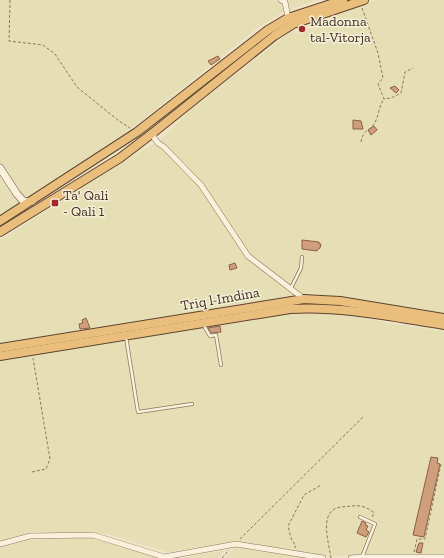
<svg xmlns="http://www.w3.org/2000/svg" width="444" height="558" font-family="'Zilla Slab',serif">
<style>
.farmland{fill:#e6deb5}
.building{fill:#cf9f7d;stroke:#8d5f41}
.lines{fill:none;stroke-linecap:round;stroke-linejoin:round}
.service-casing{stroke:#8d765c;stroke-width:4}
.minor-casing{stroke:#8d765c;stroke-width:6}
.secondary-casing{stroke:#6f573f;stroke-width:8}
.trunk-casing{stroke:#5b4430;stroke-width:10}
.path{stroke:#8d765c;stroke-width:1;stroke-dasharray:3 2;stroke-linecap:butt}
.service{stroke:#faf1dc;stroke-width:2.5}
.minor{stroke:#faf1dc;stroke-width:5}
.secondary{stroke:#faf1dc;stroke-width:7}
.trunk{stroke:#eabe7c;stroke-width:8}
.poi-dot{fill:#9e2a2b;stroke:#f7eed8;stroke-width:1.5}
.labels{text-anchor:middle;dominant-baseline:central;stroke-width:3;stroke-linejoin:round;paint-order:stroke}
.poi-label{font-size:14px;fill:#3d2e20;stroke:#f7eed8;text-anchor:start}
.street-label{font-size:14px;fill:#3d2e20;stroke:#f7eed8}
</style>
<rect width="100%" height="100%" fill="#f0e4c8"/>
<!-- farmland -->
<g class="farmland">
<path d="M0 0H317L283 12 256 29 131 129 29 197 0 215Z"/>
<path d="M375 0H444V314L310 293 298 297 0 344V240L162 138 194 107 294 29 295 34 334 21 332 14Z"/>
<path d="M320 313 350 314 375 321 444 331V554H365L325 557 236 541 167 552 111 535 89 532H32L0 541V360L286 314Z"/>
<path d="M92 538 156 558H0V548L29 540Z"/>
<path d="M235 547 305 558H225Z"/>
<path d="M226 550 218 558H183Z"/>
</g>
<!-- building -->
<g class="building">
<path d="M304 26 306 31 299 32 298 28Z"/>
<path d="M218 56 220 59 211 65 208 61Z"/>
<path d="M395 86 399 90 396 93 390 88Z"/>
<path d="M353 120 361 121 363 129H353Z"/>
<path d="M374 126 377 130 371 135 368 130Z"/>
<path d="M302 240 319 242V244H321L320 248 317 250V251L302 249Z"/>
<path d="M235 263 237 268 230 270 229 265Z"/>
<path d="M86 318 90 328 80 329 79 324 83 323 82 320Z"/>
<path d="M220 326 221 332 211 333 208 328Z"/>
<path d="M431 457 438 458 437 463 440 464 424 537 413 535Z"/>
<path d="M362 521 366 523 365 525 368 526 366 530 369 532 366 537 357 533Z"/>
<path d="M419 543H423L421 553 416 552Z"/>
</g>
<g class="lines">
<!-- service casing -->
<g class="service-casing">
<g id="service">
<path d="M291 288 301 268 302 257"/>
<path d="M203 324 210 336 216 335 221 365"/>
<path d="M126 337 138 412 192 404"/>
<path d="M360 517 375 524 362 557"/>
</g>
</g>
<!-- minor casing -->
<g class="minor-casing">
<g id="minor">
<path d="M281 0 285 2 288 18"/>
<path d="M154 132V138L158 143 164 147 201 185 248 256 304 299"/>
<path d="M0 544 30 536 93 535 164 557 236 544 323 558"/>
<path d="M351 558 362 557H444"/>
</g>
</g>
<!-- secondary casing -->
<g class="secondary-casing">
<path id="secondary" d="M0 168 17 194 24 202 32 201"/>
</g>
<!-- trunk casing -->
<g class="trunk-casing">
<g id="trunk">
<path d="M0 221 137 132 268 30 288 18 343 0"/>
<path d="M0 232 120 158 154 132 274 36 293 24 364 0"/>
<path d="M0 348 304 299 340 301 444 318"/>
<path d="M0 356 290 309C342 306 393 317 444 325"/>
</g>
</g>
<!-- path -->
<g class="path">
<path d="M10 0 9 41 43 45 55 54 77 87 119 121 130 128"/>
<path d="M362 8 378 53 383 78 378 84 384 99 391 98 401 93 405 72 413 68"/>
<path d="M361 142C364 128 368 133 374 124 379 117 378 107 384 99"/>
<path d="M32 472 46 469 50 459 33 358"/>
<path d="M240 539 363 417"/>
<path d="M294 547H296L291 538 288 526 304 495 321 485"/>
<path d="M414 552 417 539H425L441 464"/>
<path d="M222 558 229 550"/>
<path d="M331 558C329 545 321 518 333 510 338 506 345 507 351 506 360 505 368 507 374 513L372 518"/>
</g>
<!-- service -->
<use href="#service" class="service"/>
<!-- minor -->
<use href="#minor" class="minor"/>
<!-- secondary -->
<use href="#secondary" class="secondary"/>
<!-- trunk -->
<use href="#trunk" class="trunk"/>
</g>
<!-- markers -->
<g class="poi-dot">
<circle cx="302" cy="29" r="4"/>
<rect x="51" y="199" width="8" height="8" rx="2"/>
</g>
<g class="labels">
<!-- poi labels -->
<g class="poi-label">
<text x="310" y="21">Madonna<tspan x="310" dy="16">tal-Vitorja</tspan></text>
<text x="63" y="195">Ta' Qali<tspan x="63" dy="16">- Qali 1</tspan></text>
</g>
<!-- street labels -->
<g class="street-label">
<text transform="translate(220 299) rotate(-10)">Triq l-Imdina</text>
</g>
</g>
</svg>
